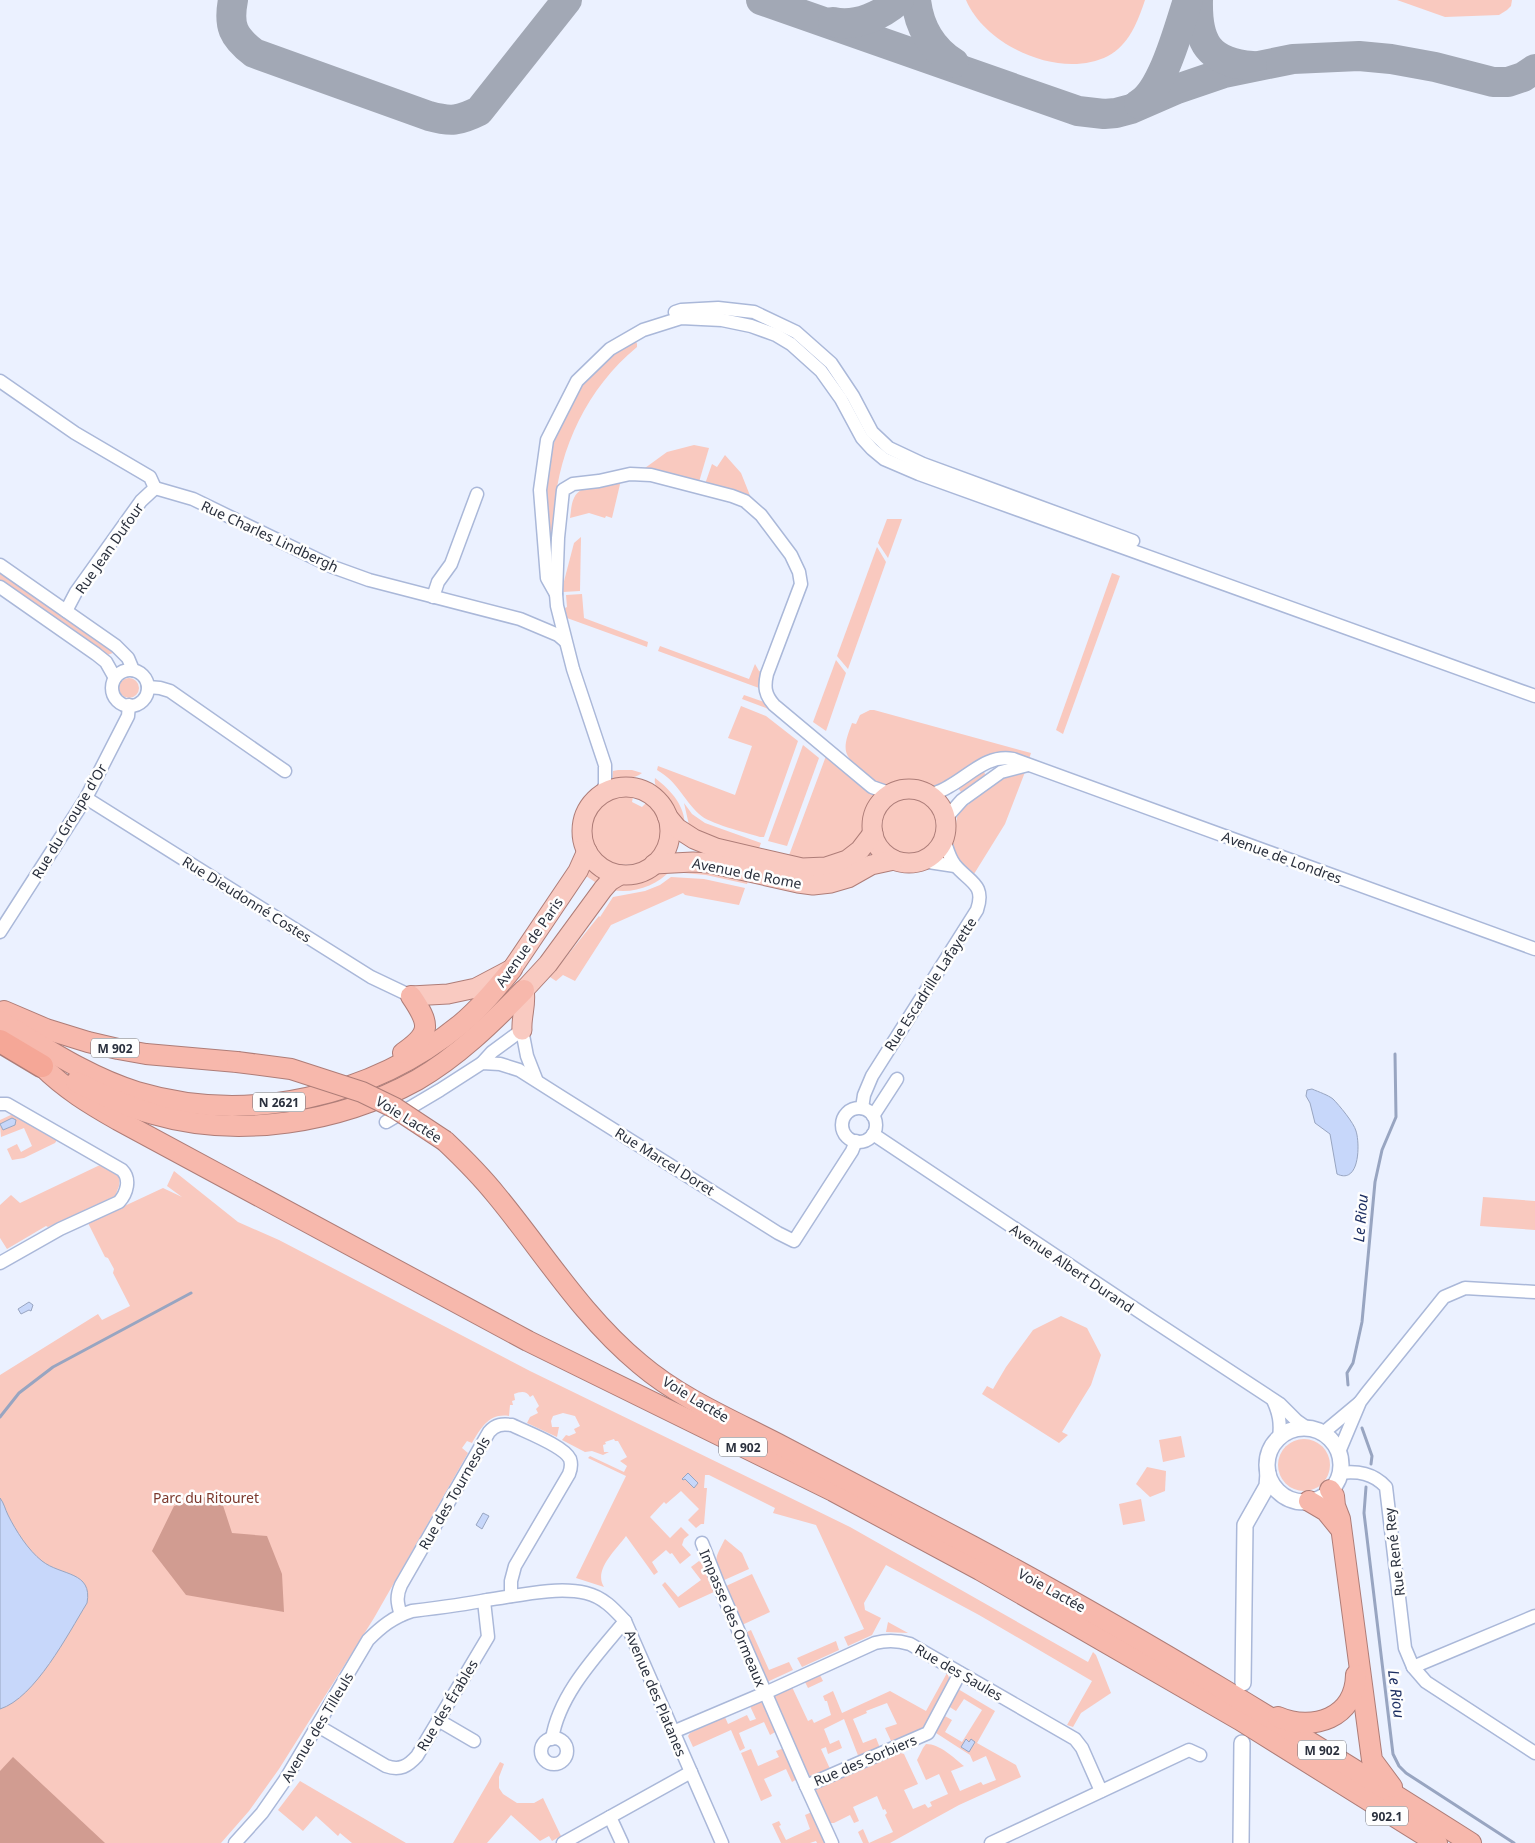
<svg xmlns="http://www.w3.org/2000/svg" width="1535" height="1843" font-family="'Noto Sans',sans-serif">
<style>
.green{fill:#f9c9bf}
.forest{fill:#d19c91}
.water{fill:#c7d7fa;stroke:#98a5c1}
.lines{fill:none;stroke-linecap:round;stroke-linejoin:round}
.stream{stroke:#98a5c1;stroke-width:3}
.taxiway{stroke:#a2a8b5;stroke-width:30}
.minor-casing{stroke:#aab8d9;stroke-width:15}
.tertiary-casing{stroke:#aab8d9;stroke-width:18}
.primary-casing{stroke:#ae7d78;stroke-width:21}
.trunk-casing{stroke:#ae7d78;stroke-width:22}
.motorway-casing{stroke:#ae7d78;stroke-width:25}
.minor{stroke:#fff;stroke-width:12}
.tertiary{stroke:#fff;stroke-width:15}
.primary{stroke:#f9cac1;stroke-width:19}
.trunk{stroke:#f7b8ac;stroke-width:20}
.motorway{stroke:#f5a797;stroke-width:22}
.trunk-bridge-casing{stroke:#ae7d78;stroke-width:22;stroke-linecap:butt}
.trunk-bridge{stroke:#f7b8ac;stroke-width:20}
.labels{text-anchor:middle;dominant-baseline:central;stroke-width:5;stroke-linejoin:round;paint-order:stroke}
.shield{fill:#fefefe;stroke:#6a6e77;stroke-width:1}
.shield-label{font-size:12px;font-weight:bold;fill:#2a303d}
.street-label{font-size:14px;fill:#2a303d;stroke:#fefefe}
.park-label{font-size:14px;fill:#7b382c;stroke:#fefefe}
.water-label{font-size:15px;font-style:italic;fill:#1b2d61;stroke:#fefefe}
</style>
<rect width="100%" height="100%" fill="#ebf1ff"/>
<!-- green -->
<g class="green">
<path d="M966 0H1145C1138 21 1129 45 1108 56 1061 80 986 47 966 0Z"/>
<path d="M1397 0H1512L1511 6 1507 10 1499 15 1445 17Z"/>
<path d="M635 339 637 344V347C578 396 551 468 553 544H547C546 518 545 490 549 464 556 425 577 385 606 358 614 351 625 345 635 339Z"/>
<path d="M694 445 709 448 699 482 645 468 667 452Z"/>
<path d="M725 455 741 473 751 498 738 492 705 484 712 464 717 467Z"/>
<path d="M621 480 612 518 606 516 605 518 589 513 570 518C571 512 571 504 574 498 581 483 607 483 621 480Z"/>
<path d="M887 519H902L888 558 878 543Z"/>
<path d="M581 537 580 591 563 592V585L574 543Z"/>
<path d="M877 547 886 562 848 669 837 656Z"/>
<path d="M0 569 118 651 105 656 0 583Z"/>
<path d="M1112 573 1120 576 1063 734 1056 730Z"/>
<path d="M582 594 584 618 648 642 647 647 567 618 565 608 567 607 566 595Z"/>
<path d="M660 646 749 679 755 664 759 671 762 672 759 679V688L658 651Z"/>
<path d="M836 660 846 673 826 731 813 722Z"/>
<circle cx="129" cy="688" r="10"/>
<path d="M744 695 764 702 782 719 766 708 742 699Z"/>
<path d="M741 706 766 716 798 741 764 837H760C745 832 709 824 699 814 682 798 679 783 657 770L658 766 735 795 752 746 728 738Z"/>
<path d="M870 710H874L1031 753 1029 759C1017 758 1002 754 991 756 971 759 959 777 941 784 931 788 921 780 911 780 902 780 893 785 884 784 876 783 870 778 864 773 842 754 842 750 852 723L856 724 860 715Z"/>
<path d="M803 745 819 758 787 846 768 841Z"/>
<path d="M826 756 874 796 868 806 863 830 856 845 832 860 788 858Z"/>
<path d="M618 770H632L642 773C633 780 623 777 612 780L613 771Z"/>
<path d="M984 770 985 775 961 792 958 788Z"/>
<path d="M1025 772 1005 824 974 874 957 858 953 844 957 817 967 803 969 805V801L1004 776Z"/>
<path d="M655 778C672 791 685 806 685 827 679 818 674 808 668 800 663 793 653 788 655 778Z"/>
<path d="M624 796 633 797 632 802 642 807 646 803C654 809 659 817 660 828 667 879 578 877 593 821 597 806 610 798 624 796Z"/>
<circle cx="909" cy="826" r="27"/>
<path d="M684 803 692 814 705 823 761 843 758 851 698 835 689 825Z"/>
<path d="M678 867 749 878 747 884 706 875 673 872Z"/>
<path d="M588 868 602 877 598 884 583 874Z"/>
<path d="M671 870C656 886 634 894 612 890L620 884 638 882 650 877 659 871Z"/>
<path d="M671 877 704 879 745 888 739 905 685 895 683 893 611 925 575 981 563 975 556 981 550 977 599 916 600 917 613 897 645 891 660 885Z"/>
<path d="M13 1114 57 1140 55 1143 24 1158 12 1160 7 1149 17 1144 21 1152 32 1146 24 1128 1 1137 0 1125 3 1130 15 1125 16 1120 12 1118 0 1124V1120Z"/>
<path d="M100 1165 120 1177 119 1186 115 1196 48 1227 46 1226 7 1249 0 1238V1205L11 1195 20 1203Z"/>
<path d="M174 1171 238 1222 279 1240 530 1371 850 1527 1088 1662 1093 1652 1096 1655 1111 1693 1081 1713 1073 1727 1067 1725 1092 1681 979 1615 886 1565 864 1603 865 1610 881 1618 872 1635 848 1646 844 1637 864 1629 816 1525 773 1513 775 1508 709 1475H705L704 1488H707L704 1524H701L696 1528 688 1520 699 1509 681 1491 666 1504 664 1502 650 1517 670 1538 681 1527 689 1535 684 1539 682 1545 691 1555 680 1564 672 1553 670 1554 666 1550 652 1562 658 1572 654 1575 626 1536C616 1550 593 1570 604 1587L576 1578 626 1476 588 1458 590 1456 624 1472 627 1466 620 1461 627 1457 618 1441H615L614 1439 605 1442 606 1444 603 1445 604 1452H609L603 1455 592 1451 585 1452 562 1440 566 1435 569 1436 576 1433 574 1429 580 1426 575 1416 563 1413 553 1416 551 1421 552 1427H559L557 1437 527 1423 530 1417 538 1413 536 1409 539 1406 533 1395 530 1397C526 1390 520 1392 514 1394L515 1400 512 1401 513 1405H510L509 1416C489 1413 481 1428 472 1443L467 1441 462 1448 468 1453 374 1618 279 1769 249 1811 221 1843H0V1375L98 1314 102 1320 130 1306 113 1273 114 1269 108 1258 105 1257 88 1223 163 1188 182 1197 167 1186Z"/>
<path d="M1483 1197 1535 1201V1230L1480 1226Z"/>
<path d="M1061 1316 1087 1328 1101 1355 1091 1385 1062 1432 1068 1435 1059 1443 982 1394 987 1386 993 1389 1006 1367 1033 1330Z"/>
<path d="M1181 1436 1185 1457 1163 1462 1159 1440Z"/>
<circle cx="1304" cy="1465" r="26"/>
<path d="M1147 1467 1166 1471 1165 1491 1150 1497 1136 1484Z"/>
<path d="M1141 1499 1145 1521 1123 1525 1119 1504Z"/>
<path d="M725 1539 742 1553 749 1569 722 1581C713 1560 715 1558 725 1539Z"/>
<path d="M699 1561 705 1566 716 1591 679 1608 662 1585 665 1582 678 1597 701 1580 691 1567Z"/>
<path d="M752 1574 770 1612 742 1625 724 1587Z"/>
<path d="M888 1622 908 1633 886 1632Z"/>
<path d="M751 1630 769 1670 789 1662 793 1670 767 1682 745 1633Z"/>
<path d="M836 1641 839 1650 802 1667 797 1658Z"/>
<path d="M947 1673 950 1680 924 1727 921 1730 892 1743 885 1728 897 1724 887 1703 866 1711 867 1713 853 1719 863 1743 876 1738 880 1748 859 1758 844 1719 824 1729 830 1744 839 1740 842 1748 828 1754 826 1747 821 1749 831 1771 811 1778 808 1777 773 1698 774 1695 792 1687 808 1721 812 1719 814 1723 831 1715 827 1701H825L823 1696 833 1691 842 1713 890 1691 926 1711Z"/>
<path d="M820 1675 823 1681 808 1688 805 1682Z"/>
<path d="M958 1689 995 1711 977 1743 1016 1765 1021 1777 959 1805 890 1843H863L858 1832 863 1829 869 1843 893 1832 885 1815 887 1813 885 1809 883 1810 877 1796 853 1807 859 1821 854 1823 850 1815 834 1823H830L815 1791 816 1788 897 1752 904 1754 918 1784 904 1790 913 1809 925 1804 928 1808 932 1806 930 1802 948 1794 939 1774 926 1780 917 1760 923 1748 926 1744C940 1744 954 1758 964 1766L951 1771 960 1791 981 1782 983 1785 996 1780 986 1756 973 1762 970 1755 936 1733 935 1730 943 1715 952 1720 945 1732 962 1742 982 1710 964 1699 956 1711 948 1706Z"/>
<path d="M761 1701 777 1731 770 1735 764 1722 739 1733 745 1748 740 1751 731 1730 693 1747 688 1736 690 1733 725 1717 728 1724 747 1715 750 1721 756 1719 750 1706Z"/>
<path d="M784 1748 797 1779 792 1782 786 1769 764 1779 772 1796 761 1801 741 1753 751 1749 758 1766 779 1757 776 1751Z"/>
<path d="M500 1762 504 1764 499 1777V1788L503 1794 517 1803H534L543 1798 561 1836 552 1841 549 1836 540 1841 511 1815 487 1843H453Z"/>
<path d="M300 1781 406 1843H352L340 1833 338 1836 316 1816 303 1831 278 1810Z"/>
<path d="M812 1812 826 1843H817L816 1841 810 1843H781L772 1824 779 1821 781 1825 779 1826 786 1840 810 1829 805 1815Z"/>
</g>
<!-- forest -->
<g class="forest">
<path d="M219 1493 232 1533 267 1536 282 1574 284 1612 186 1595 152 1551 174 1506Z"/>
<path d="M13 1757 105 1843H0V1771Z"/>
</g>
<!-- water -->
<g class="water">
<path d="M1312 1089C1319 1092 1328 1095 1333 1099 1339 1105 1354 1123 1356 1131 1360 1143 1360 1185 1337 1174L1330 1134 1315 1123 1310 1103 1306 1096 1307 1090Z"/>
<path d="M12 1118 16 1120 15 1125 3 1130 0 1124Z"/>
<path d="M29 1302 33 1305 31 1311 29 1310 21 1314 18 1309Z"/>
<path d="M688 1473 698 1483 694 1488 685 1479 683 1480 682 1479Z"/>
<path d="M0 1498C4 1503 5 1509 8 1515 16 1531 28 1550 42 1561 61 1576 93 1571 87 1603 68 1634 35 1698 0 1709Z"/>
<path d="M483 1513 489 1516 482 1529 476 1525Z"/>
<path d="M966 1739 969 1742 971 1739 975 1742 969 1752 961 1747Z"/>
</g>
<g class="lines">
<!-- stream -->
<g class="stream">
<path d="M1348 1385 1347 1373 1353 1363 1362 1322 1375 1182 1382 1150 1396 1117 1395 1054"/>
<path d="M0 1417 19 1393 53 1367 191 1293"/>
<path d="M1362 1428 1372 1456 1371 1464"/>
<path d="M1366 1487 1364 1513 1393 1754 1399 1766 1406 1773 1514 1843"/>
</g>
<!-- taxiway -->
<g class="taxiway">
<path d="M233 0C228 26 233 37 254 53L429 116C451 122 459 121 479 111L567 0"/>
<path d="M761 0 1078 111 1104 114 1116 113 1131 109 1177 89 1224 73 1293 59 1359 56 1391 59 1435 67 1493 82H1508L1523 77 1535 69"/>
<path d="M916 0C919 27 932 49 954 63"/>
<path d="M1198 0C1197 42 1208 62 1252 66"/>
<path d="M833 22C857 27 882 15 899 0"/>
<path d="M1139 104C1163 90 1179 27 1188 0"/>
</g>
<!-- minor casing -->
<g class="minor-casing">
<g id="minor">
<path d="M675 312 681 310 718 308 754 312 796 332 831 363 853 396 872 432 889 448 923 464 1133 541"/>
<path d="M0 381 75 433 150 477 155 488"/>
<path d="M155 488 193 499 333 567 369 580 520 619 558 635 565 641"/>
<path d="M0 565 116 646 128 658 133 670"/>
<path d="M0 587 96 654 106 662 115 678"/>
<path d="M556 594 547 578 540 490 547 440 577 381 610 349 643 330 681 318 722 320 751 326 776 335 791 344 821 371 841 399 862 438 872 449 884 459 919 474 1535 696"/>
<path d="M433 597 438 582 451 564 477 494"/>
<path d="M66 611 76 592 141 501 155 488"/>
<circle cx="130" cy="688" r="18"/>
<path d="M148 687 160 688 170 691 285 771"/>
<path d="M602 794 605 784V765L573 669 557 606 556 594 558 538 563 490 573 484 599 481 630 474 651 475 732 496 745 501 761 515 791 555 799 572 801 584 767 674C764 687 765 695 774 705L872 787 892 794"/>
<path d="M929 795C935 793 942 791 948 787 969 776 987 754 1013 759L1535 949"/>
<path d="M86 798 371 977 411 996"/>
<path d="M945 819 962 800 1001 772 1028 765"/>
<path d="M922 861 955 866"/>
<path d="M0 932 86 798 128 716 129 705"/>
<path d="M522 1030 527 1056 536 1079"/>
<path d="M482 1063 492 1052 522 1030"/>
<path d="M0 1104H7L122 1170C131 1179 127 1193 119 1202L60 1229 0 1263"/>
<path d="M862 1108 864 1095 872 1076 977 910C986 884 969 882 955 865 949 858 947 848 944 839"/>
<circle cx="859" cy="1125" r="17"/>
<path d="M873 1116 897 1079"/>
<path d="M386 1122 440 1090 482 1063 500 1064 519 1070 560 1096 778 1233 794 1241 852 1151 856 1141"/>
<path d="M873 1134 1149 1318 1280 1404 1297 1421 1307 1428"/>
<path d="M1273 1400C1279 1413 1281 1423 1279 1438"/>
<path d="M1323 1433 1359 1403"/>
<path d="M1339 1452 1360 1402 1366 1394 1444 1297 1465 1288 1535 1292"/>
<path d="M1340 1473C1358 1471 1373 1473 1386 1487L1405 1648 1413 1667 1426 1682 1535 1753"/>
<path d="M702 1543 719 1586 806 1786 928 1733 960 1673"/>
<path d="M401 1615C397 1603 396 1596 401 1585L489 1432C496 1424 502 1424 512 1425 526 1432 564 1446 570 1459 572 1465 571 1469 569 1474L515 1566 511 1581V1596"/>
<path d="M1413 1667 1535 1616"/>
<path d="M438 1720 474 1741"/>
<path d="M318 1726 386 1766C400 1771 408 1766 417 1756L488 1637 484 1601"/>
<path d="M673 1732 765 1693 875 1643C887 1640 897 1640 910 1644L1075 1739 1082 1748 1101 1791"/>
<circle cx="554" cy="1751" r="13"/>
<path d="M552 1739C559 1694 597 1655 625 1621"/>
<path d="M806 1786 832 1843"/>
<path d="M610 1817 622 1843"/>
<path d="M235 1843 262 1813 285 1780 368 1640C381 1627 393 1617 412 1611 437 1608 462 1605 487 1600 517 1596 556 1586 586 1593 603 1597 614 1609 625 1621L722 1843"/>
<path d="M563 1843 691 1772"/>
<path d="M991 1843 1189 1750 1200 1755"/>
</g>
</g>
<!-- tertiary casing -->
<g class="tertiary-casing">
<g id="tertiary">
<circle cx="1304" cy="1465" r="37"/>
<path d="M1243 1683 1245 1525 1267 1486 1268 1473"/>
<path d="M1241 1843 1242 1743"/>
</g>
</g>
<!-- primary casing -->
<g class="primary-casing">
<g id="primary">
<circle cx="626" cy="831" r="44"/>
<circle cx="909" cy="826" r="37"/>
<path d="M667 816 677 828 694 839 716 848 802 868 826 867 847 860 860 850 873 833"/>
<path d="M654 864 693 862 709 863 798 883 813 885 831 883 848 878 871 865 894 860"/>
<path d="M411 996 448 994 476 988 512 969 578 871 587 851"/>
<path d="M522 1030C521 1017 527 1002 524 990L548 964 603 889 610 881 620 875"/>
</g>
</g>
<!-- trunk casing -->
<g class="trunk-casing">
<g id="trunk">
<path d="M4 1011 46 1029 88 1042 118 1049 146 1054 237 1062"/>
<path d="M0 1021C44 1047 88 1077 137 1092 248 1125 372 1097 461 1024 480 1008 497 988 512 969"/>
<path d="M403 1053C432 1033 430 1024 411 996"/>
<path d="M42 1066C65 1089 90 1104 118 1120L528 1341 833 1491 980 1570 1240 1720 1437 1843"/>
<path d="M76 1082C101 1094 126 1106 153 1114 238 1139 339 1123 417 1080 457 1057 492 1023 524 990"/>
<path d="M445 1141C463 1158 481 1176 497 1196 544 1253 582 1316 640 1364 681 1399 734 1421 782 1446 845 1479 908 1512 972 1546 1142 1637 1307 1739 1471 1843"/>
<path d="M1330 1490 1334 1496 1335 1506 1340 1519 1372 1760 1392 1787"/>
<path d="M1309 1501 1326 1511 1339 1527"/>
<path d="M1278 1717C1313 1732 1355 1718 1356 1675"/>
</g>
</g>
<!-- motorway casing -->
<g class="motorway-casing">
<path id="motorway" d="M0 1041 42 1066"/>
</g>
<!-- minor -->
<use href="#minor" class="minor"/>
<!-- tertiary -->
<use href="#tertiary" class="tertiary"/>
<!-- primary -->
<use href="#primary" class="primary"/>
<!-- trunk -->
<use href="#trunk" class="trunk"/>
<!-- motorway -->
<use href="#motorway" class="motorway"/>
<!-- trunk-bridge casing -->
<g class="trunk-bridge-casing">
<path id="trunk-bridge" d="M237 1062 291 1069 362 1092 395 1108 445 1141"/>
</g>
<!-- trunk-bridge -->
<use href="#trunk-bridge" class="trunk-bridge"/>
</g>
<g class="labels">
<!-- shield labels -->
<g class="shield">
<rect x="91" y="1038.5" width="48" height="19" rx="4"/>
<rect x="253" y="1092.5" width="52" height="19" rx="4"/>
<rect x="719" y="1437.5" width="48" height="19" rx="4"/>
<rect x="1298" y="1740.5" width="48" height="19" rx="4"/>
<rect x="1366" y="1806.5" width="42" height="19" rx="4"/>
</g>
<g class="shield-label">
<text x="115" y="1048">M 902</text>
<text x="279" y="1102">N 2621</text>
<text x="743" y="1447">M 902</text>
<text x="1322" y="1750">M 902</text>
<text x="1387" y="1816">902.1</text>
</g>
<!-- street labels -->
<g class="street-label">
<text transform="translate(270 536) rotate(25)">Rue Charles Lindbergh</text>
<text transform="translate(109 548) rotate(-55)">Rue Jean Dufour</text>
<text transform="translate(69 821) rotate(-59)">Rue du Groupe d'Or</text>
<text transform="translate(1282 857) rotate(20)">Avenue de Londres</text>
<text transform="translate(747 873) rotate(11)">Avenue de Rome</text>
<text transform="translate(247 899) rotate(32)">Rue Dieudonné Costes</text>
<text transform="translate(529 942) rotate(-55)">Avenue de Paris</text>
<text transform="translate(930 984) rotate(-57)">Rue Escadrille Lafayette</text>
<text transform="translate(409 1119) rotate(32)">Voie Lactée</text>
<text transform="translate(665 1161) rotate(32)">Rue Marcel Doret</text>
<text transform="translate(1072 1268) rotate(34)">Avenue Albert Durand</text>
<text transform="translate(696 1399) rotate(31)">Voie Lactée</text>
<text transform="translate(454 1493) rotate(-60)">Rue des Tournesols</text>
<text transform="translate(1394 1552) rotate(-97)">Rue René Rey</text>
<text transform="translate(1052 1590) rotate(29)">Voie Lactée</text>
<text transform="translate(733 1618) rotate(67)">Impasse des Ormeaux</text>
<text transform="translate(959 1672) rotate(30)">Rue des Saules</text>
<text transform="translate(656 1693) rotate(67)">Avenue des Platanes</text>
<text transform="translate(447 1705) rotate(-59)">Rue des Érables</text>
<text transform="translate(317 1727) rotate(-59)">Avenue des Tilleuls</text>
<text transform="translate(865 1760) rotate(-23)">Rue des Sorbiers</text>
</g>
<!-- park labels -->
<g class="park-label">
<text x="206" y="1497">Parc du Ritouret</text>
</g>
<!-- water labels -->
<g class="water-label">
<text transform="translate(1360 1218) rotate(-85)">Le Riou</text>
<text transform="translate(1397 1694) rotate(83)">Le Riou</text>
</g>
</g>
</svg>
